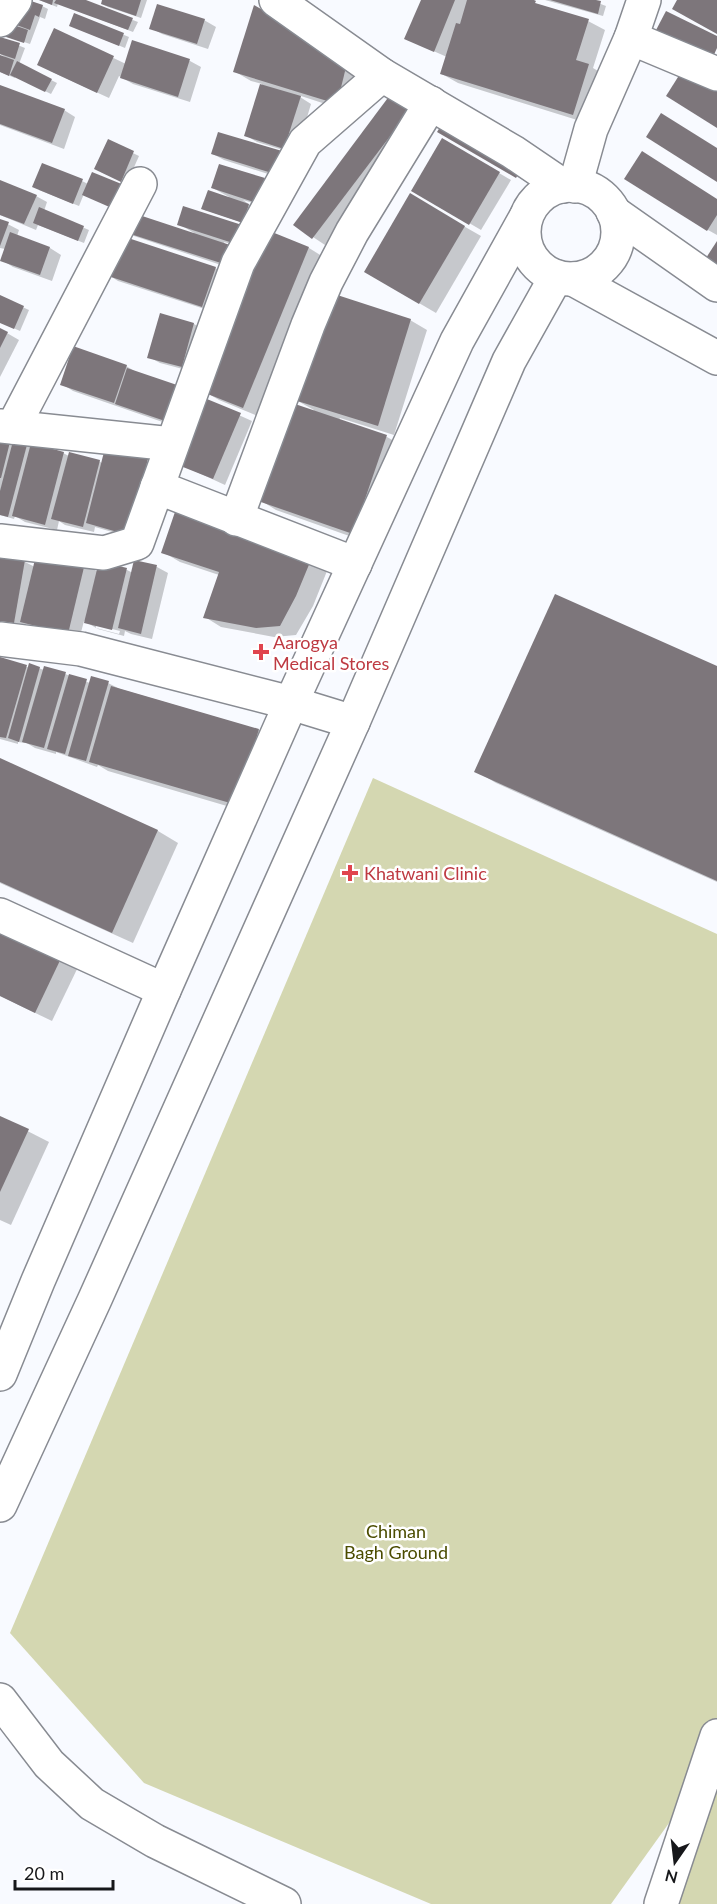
<svg xmlns="http://www.w3.org/2000/svg" width="717" height="1904" font-family="Lato,sans-serif">
<style>
.green{fill:#d4d7b1}
.shadow{fill:#0003;fill-rule:evenodd}
.building{fill:#7d767b}
.lines{fill:none;stroke-linecap:round;stroke-linejoin:round}
.street-casing{stroke:#888b92;stroke-width:36}
.secondary-casing{stroke:#888b92;stroke-width:36}
.street{stroke:#fff;stroke-width:33}
.secondary{stroke:#fff;stroke-width:33}
.health-dot{fill:#e0444e;stroke:#fff;stroke-width:2}
.labels{text-anchor:middle;dominant-baseline:central;stroke-width:5;stroke-linejoin:round;paint-order:stroke}
.health-label{font-size:18px;fill:#be3a42;stroke:#fff;text-anchor:start}
.park-label{font-size:18px;fill:#4b4c00;stroke:#fff}
</style>
<rect width="100%" height="100%" fill="#f8faff"/>
<!-- green -->
<g class="green">
<path d="M373 778 717 934V1756L611 1904H431L144 1783 10 1633Z"/>
<path d="M717 1785V1904H652Z"/>
</g>
<!-- shadow -->
<g class="shadow">
<path d="M39 0H81L138 22 133 32 58 3 57 7Z"/>
<path d="M104 0H147L141 18 108 7 102 4Z"/>
<path d="M422 0H525L588 21 605 30 593 68 605 75 590 124 458 83 442 74 447 57 406 39Z"/>
<path d="M545 0H590L606 6 603 16Z"/>
<path d="M42 6 48 9 45 19 40 17 30 44 0 34 19 27 8 21Z"/>
<path d="M255 7 364 70 353 113 301 96 300 97 311 104 296 154 257 142 245 135 262 84 251 81 234 71Z"/>
<path d="M75 15 129 37 125 48 76 28Z"/>
<path d="M204 20 216 27 208 49 162 34 151 28Z"/>
<path d="M55 30 126 64 133 42 190 61 201 67 190 102 133 84 119 76 109 98 50 71Z"/>
<path d="M0 38 25 48 19 64 57 83 51 94 15 76V78L0 72V57H5L0 54Z"/>
<path d="M0 87 64 110 75 117 64 149 0 125Z"/>
<path d="M394 93 423 114 325 245 295 225Z"/>
<path d="M439 132 535 172 528 183Z"/>
<path d="M219 133 287 180 224 160 213 154Z"/>
<path d="M443 140 511 180 481 230 413 190Z"/>
<path d="M108 141 139 156 127 183 101 172Z"/>
<path d="M626 178 717 200V235L708 230Z"/>
<path d="M264 179 276 186 269 208 243 200 254 208 249 225 203 209 229 197 213 188Z"/>
<path d="M82 181 88 184 79 206 39 190Z"/>
<path d="M0 182 36 196 47 202 44 211 89 230 84 243 38 225 36 230 0 215Z"/>
<path d="M411 196 481 236 436 313 366 272Z"/>
<path d="M184 208 248 249 224 242 236 270 134 236 122 230 193 234 194 233 179 224Z"/>
<path d="M0 220 19 230 17 236 50 248 61 255 52 281 13 267 2 260 5 249 0 248Z"/>
<path d="M268 232 309 248 325 258 260 417 219 400 202 390Z"/>
<path d="M215 268 227 274 214 312 118 281 107 274Z"/>
<path d="M0 297 29 310 20 331 0 322Z"/>
<path d="M161 315 194 324 205 331 194 372 160 363 149 357Z"/>
<path d="M410 320 427 330 394 435 340 418 339 420 387 437 403 446 369 543 276 510 260 500 314 410 296 400Z"/>
<path d="M0 329 19 340 0 377Z"/>
<path d="M126 366 138 373 177 427 73 391 62 384Z"/>
<path d="M203 399 252 421 225 485 175 462Z"/>
<path d="M0 437 63 453 69 456 99 461 103 464 147 461 159 467 140 540 95 527 94 532 65 525 59 521 57 530 25 522 15 516 14 519 0 515Z"/>
<path d="M177 511 329 566 313 606 296 635 274 637 221 627 205 617 219 575 180 562 163 552Z"/>
<path d="M0 557 25 562 35 567 84 564 98 572 100 563 127 570 133 573 135 561 157 567 168 573 152 639 131 634 125 631 124 636 98 629 84 621 79 640 33 628 26 624 25 629 0 624ZM96 625 120 631 119 634 96 628Z"/>
<path d="M0 658 30 668V665L44 670 65 674 90 683H108L120 689 259 730 275 740 254 814 108 771 98 765 97 767 56 752V754L35 748 25 742V743L18 742V744L0 739Z"/>
<path d="M717 668V882L496 783 476 771Z"/>
<path d="M0 760 158 831 178 843 133 943 0 883Z"/>
<path d="M0 924 80 963 52 1021 0 996Z"/>
<path d="M0 1117 49 1142 11 1225 0 1220Z"/>
</g>
<!-- building -->
<g class="building">
<path d="M28 0 43 5 39 17 35 15 30 30 6 21Z"/>
<path d="M39 0H53L52 5Z"/>
<path d="M56 0H86L133 18 128 30 54 3Z"/>
<path d="M102 0H141L136 16 101 4Z"/>
<path d="M421 0H455L434 52 404 39Z"/>
<path d="M467 0H534L536 1 535 3 589 19 576 60 589 64 573 115 440 74 456 23 460 24Z"/>
<path d="M550 0H596L601 1 598 14Z"/>
<path d="M677 0H717V34L672 9Z"/>
<path d="M157 4 205 19 197 44 149 29Z"/>
<path d="M254 5 348 59 337 104 233 72Z"/>
<path d="M666 11 717 36V48L712 59 655 32Z"/>
<path d="M74 13 124 33 119 46 69 26Z"/>
<path d="M2 21 28 30 24 43 0 35Z"/>
<path d="M54 28 114 56 97 93 37 65Z"/>
<path d="M0 37 20 43 15 59 0 54Z"/>
<path d="M132 40 190 59 178 97 120 78Z"/>
<path d="M0 55 14 60 9 76 0 72Z"/>
<path d="M17 61 52 79 45 92 10 75Z"/>
<path d="M685 66 717 86V128L666 96Z"/>
<path d="M260 84 301 96 284 149 244 136Z"/>
<path d="M0 85 65 109 52 143 0 124Z"/>
<path d="M393 91 413 106 312 239 293 225Z"/>
<path d="M661 113 717 148V182L646 137Z"/>
<path d="M445 119 524 164 516 178 437 132Z"/>
<path d="M218 132 282 151 275 174 211 154Z"/>
<path d="M442 138 500 172 469 225 411 191Z"/>
<path d="M108 139 134 151 121 182 94 169Z"/>
<path d="M642 151 717 199V215L707 231 624 179Z"/>
<path d="M42 163 83 179 73 204 32 187Z"/>
<path d="M219 164 265 178 257 203 211 188Z"/>
<path d="M92 172 124 185 114 209 82 195Z"/>
<path d="M0 180 37 195 24 224 0 215Z"/>
<path d="M208 190 249 204 243 223 201 209Z"/>
<path d="M410 193 465 226 419 304 364 272Z"/>
<path d="M183 206 242 225 236 244 177 225Z"/>
<path d="M39 207 84 226 78 241 33 223Z"/>
<path d="M127 211 230 245 224 264 121 231Z"/>
<path d="M0 219 9 222 0 246Z"/>
<path d="M267 230 309 247 243 408 200 391Z"/>
<path d="M10 232 50 247 40 275 0 261Z"/>
<path d="M119 235 216 267 202 307 105 275Z"/>
<path d="M717 241V266L706 258Z"/>
<path d="M328 292 411 319 378 426 294 400Z"/>
<path d="M0 295 24 306 14 329 0 323Z"/>
<path d="M160 313 194 323 182 367 147 358Z"/>
<path d="M0 328 8 332 0 348Z"/>
<path d="M73 346 127 365 114 403 60 385Z"/>
<path d="M127 368 177 385 165 421 115 404Z"/>
<path d="M202 397 241 413 213 479 173 463Z"/>
<path d="M292 403 387 435 353 534 258 501Z"/>
<path d="M0 435 11 438 1 478H0Z"/>
<path d="M14 437 28 441 8 517 0 515V491Z"/>
<path d="M31 443 64 452 45 525 12 516Z"/>
<path d="M105 448 148 459 128 535 86 523Z"/>
<path d="M69 452 100 460 83 527 51 519Z"/>
<path d="M176 509 313 555 296 596 280 626 256 628 203 618 219 572 161 553Z"/>
<path d="M37 551 85 563 68 634 20 622Z"/>
<path d="M0 555 25 560 14 623 0 621Z"/>
<path d="M134 560 157 565 141 634 118 628Z"/>
<path d="M99 561 127 568 112 630 84 623Z"/>
<path d="M555 594 717 666V881L474 772Z"/>
<path d="M0 657 27 665 6 738 0 737Z"/>
<path d="M29 663 40 667 19 742 8 738Z"/>
<path d="M44 666 66 672 44 748 22 742Z"/>
<path d="M69 674 87 679 65 754 47 749Z"/>
<path d="M91 676 109 681 86 761 68 756Z"/>
<path d="M111 686 259 729 237 805 89 762Z"/>
<path d="M0 758 158 830 112 933 0 882Z"/>
<path d="M0 922 64 952 35 1013 0 996Z"/>
<path d="M0 1116 29 1129 0 1192Z"/>
</g>
<g class="lines">
<!-- street casing -->
<g class="street-casing">
<g id="street">
<path d="M276 0 382 75 513 152 563 186"/>
<path d="M0 20 15 0"/>
<path d="M631 38 717 74"/>
<path d="M0 426 172 444"/>
<path d="M13 427 140 184"/>
<path d="M157 487 355 564"/>
<path d="M236 519 308 325 326 282 352 232 431 103"/>
<path d="M0 541 104 553 137 543 238 263 305 142 382 75"/>
<path d="M0 915 164 990"/>
<path d="M0 1700 49 1764 92 1804 155 1841 284 1904"/>
<path d="M661 1904 717 1736"/>
</g>
</g>
<!-- secondary casing -->
<g class="secondary-casing">
<g id="secondary">
<circle cx="571" cy="232" r="47"/>
<path d="M575 186 591 129 631 38 644 0"/>
<path d="M613 212 717 285"/>
<path d="M573 279 717 358"/>
<path d="M0 639 81 649 291 703 353 722"/>
<path d="M0 1374 38 1281 164 990 291 703 457 341 526 217"/>
<path d="M0 1505 95 1299 353 722 509 361 556 277"/>
</g>
</g>
<!-- street -->
<use href="#street" class="street"/>
<!-- secondary -->
<use href="#secondary" class="secondary"/>
</g>
<!-- markers -->
<g class="health-dot">
<path d="M258 643h6v6h6v6h-6v6h-6v-6h-6v-6h6z"/>
<path d="M347 864h6v6h6v6h-6v6h-6v-6h-6v-6h6z"/>
</g>
<g class="labels">
<!-- health labels -->
<g class="health-label">
<text x="273" y="642">Aarogya<tspan x="273" dy="21">Medical Stores</tspan></text>
<text x="364" y="873">Khatwani Clinic</text>
</g>
<!-- park labels -->
<g class="park-label">
<text x="396" y="1531">Chiman<tspan x="396" dy="21">Bagh Ground</tspan></text>
</g>
</g>
<!-- north arrow -->
<g transform="translate(675 1862) rotate(194)" stroke="#ffffff" stroke-width="4.5" paint-order="stroke">
<path d="M0-4.5L10 22L0 15L-10 22Z" fill="#16171a"/>
<text y="-9" font-size="16" font-weight="bold" text-anchor="middle" fill="#16171a">N</text>
</g>
<!-- scale -->
<path d="M15 1880v9h98v-9" fill="none" stroke="#16171a" stroke-width="3"/>
<text x="24" y="1880" font-size="18" fill="#16171a" stroke="#ffffff" stroke-width="4.5" paint-order="stroke">20 m</text>
</svg>
